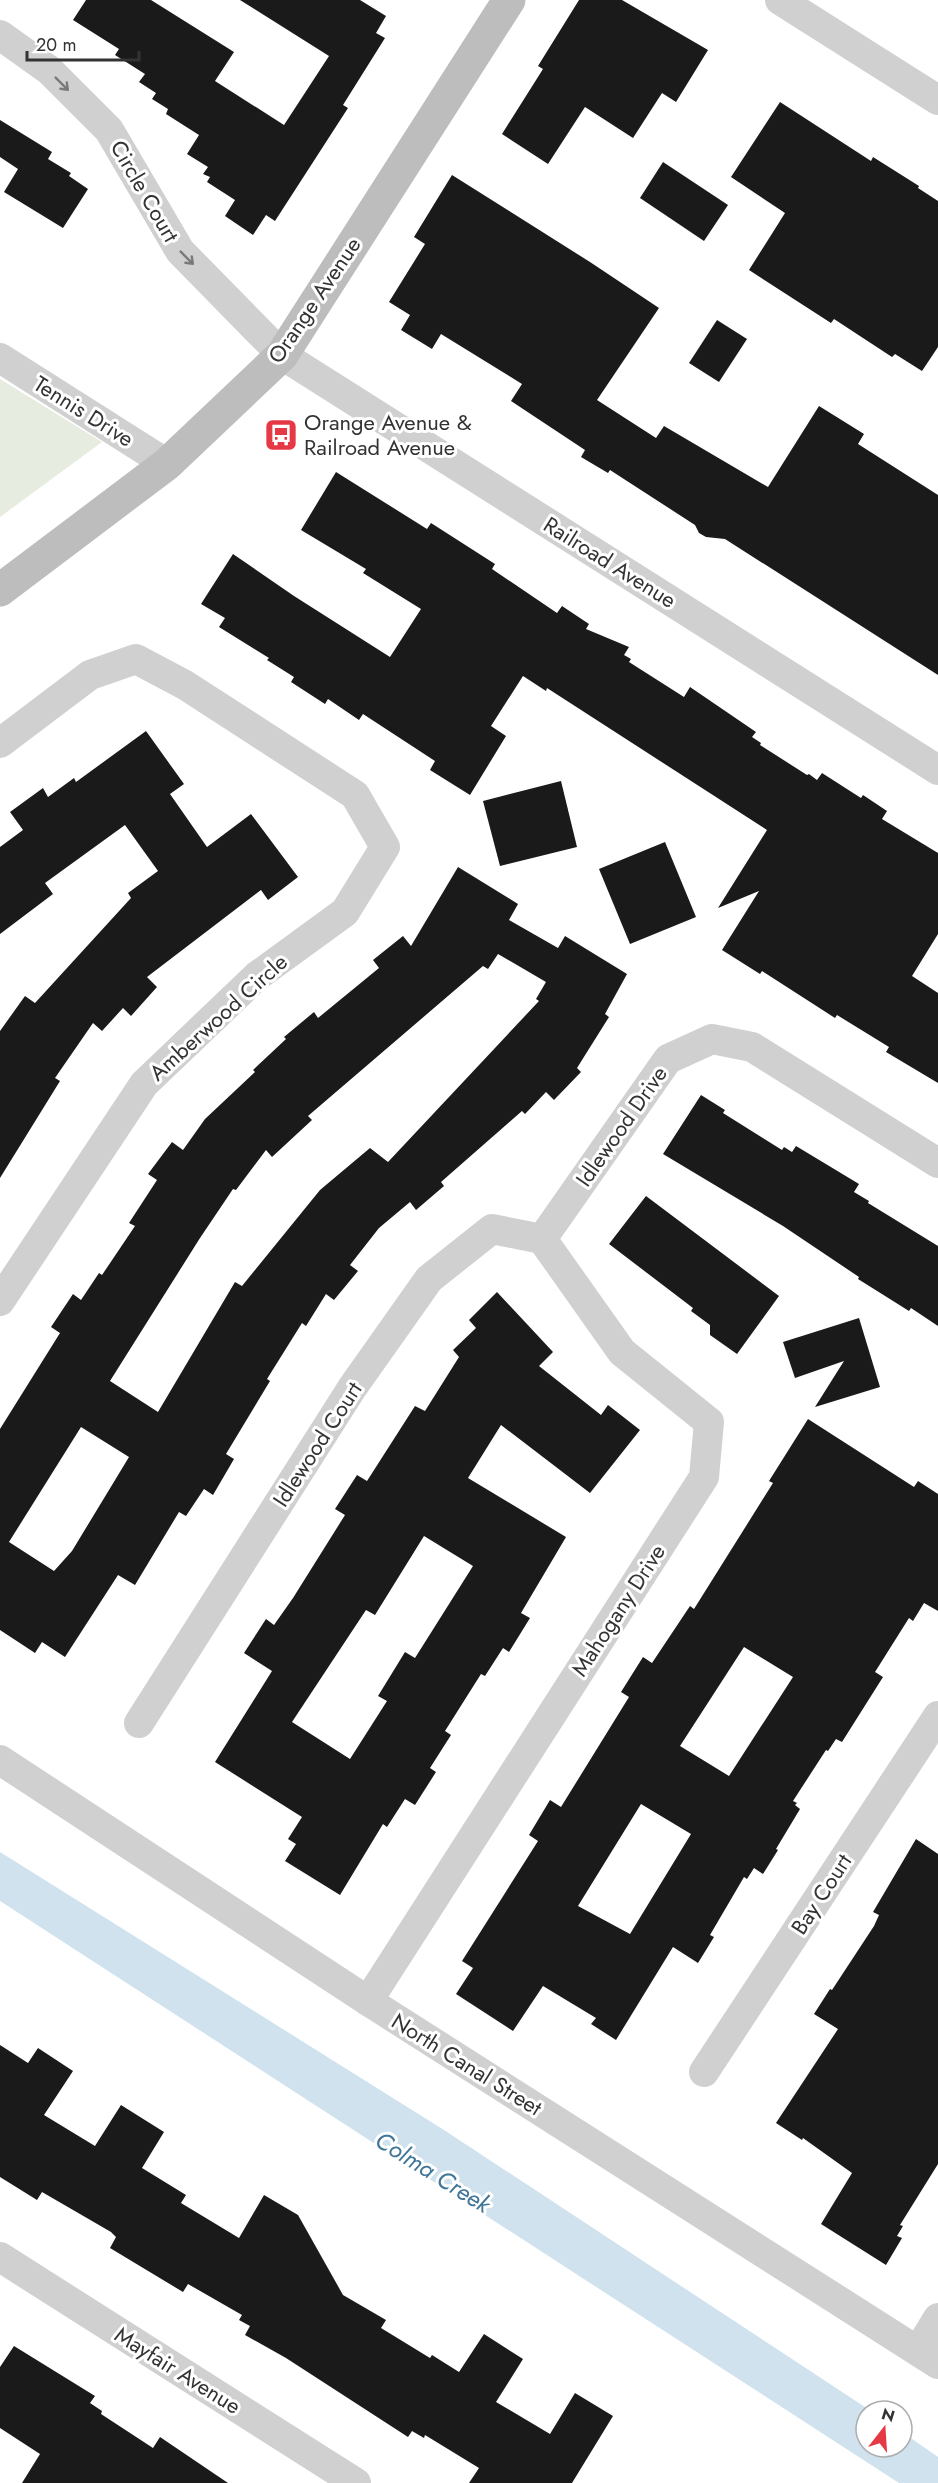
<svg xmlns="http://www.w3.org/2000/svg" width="938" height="2483" font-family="Jost,sans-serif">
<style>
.green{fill:#e6ecdf}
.water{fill:#cfe2ee}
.building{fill:#1a1a1a;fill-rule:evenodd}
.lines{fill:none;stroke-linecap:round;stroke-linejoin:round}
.street{stroke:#d0d0d0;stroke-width:30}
.secondary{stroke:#bdbdbd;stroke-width:33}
.oneway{stroke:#7a7a7a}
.labels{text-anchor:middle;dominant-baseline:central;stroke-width:6;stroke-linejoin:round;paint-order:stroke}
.street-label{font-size:22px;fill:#333;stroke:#fff}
.poi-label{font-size:22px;fill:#333;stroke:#fff;text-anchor:start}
.water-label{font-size:24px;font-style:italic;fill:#3f7597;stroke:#fff}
</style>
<rect width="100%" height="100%" fill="#fff"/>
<!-- green -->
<path class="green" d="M0 379 102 442 0 517Z"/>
<!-- water -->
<path class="water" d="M0 1852 444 2130 871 2411H866V2447H902V2432L938 2457V2483H899L0 1901Z"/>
<!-- building -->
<g class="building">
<path d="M86 0H151L234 52 215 81 284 125 329 56 240 0H360L386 16 376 33 385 38 343 105 348 108 275 221 266 215 253 235 225 216 235 200 207 182 210 177 203 174 208 167 187 154 199 135 166 114 168 109 152 99 156 93 139 82 145 74 115 55 119 49 73 20Z"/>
<path d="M579 0H622L708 50 676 102 662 93 633 138 585 107 548 164 502 134 543 69 538 66Z"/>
<path d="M780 102 871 161 873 157 919 186 918 188 938 201V347L922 371 895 354 892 357 834 319 831 323 749 270 785 213 731 177Z"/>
<path d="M0 120 52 152 48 159 71 173 69 176 88 189 63 228 4 192 18 169 0 157Z"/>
<path d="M663 162 728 205 704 241 640 198Z"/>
<path d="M452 175 590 262 659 308 597 400 656 438 664 426 768 487 819 406 864 434 858 444 938 495V675L725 539 706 537 699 533 695 525 610 470 608 473 581 457 585 450 511 401 522 384 441 334 432 349 401 330 410 315 389 302 425 244 414 237Z"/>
<path d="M717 320 747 339 719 382 689 363Z"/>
<path d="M336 472 427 529 431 523 495 564 492 569 557 613 562 606 589 624 586 629 629 647 624 655 631 659 629 662 684 697 690 687 756 732 752 737 761 743 760 745 807 775 809 774 817 780 822 773 861 798 863 795 887 811 882 819 938 853V934L912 976 938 993V1083L886 1052 889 1047 837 1015 835 1018 762 971 760 974 722 950 759 891 718 908 767 830 547 688 546 691 523 676 491 726 506 736 470 795 430 770 435 761 363 714 359 720 328 699 325 704 291 682 294 677 267 660 269 658 219 627 225 618 201 604 233 554 294 596 390 657 421 609 363 573 366 569 301 530Z"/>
<path d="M146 731 184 784 170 794 207 847 251 814 298 877 268 900 261 890 147 977 157 987 131 1016 123 1008 102 1031 93 1023 55 1078 60 1081 0 1178V1031L25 996 35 1003 131 898 128 893 158 871 125 825 45 883 53 894 0 934V847L23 830 10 812 43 788 48 797 74 778 76 782Z"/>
<path d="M561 781 577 847 500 866 483 801Z"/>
<path d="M665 842 696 917 630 944 599 869Z"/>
<path d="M458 867 518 904 509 920 558 948 565 936 627 974 605 1014 609 1017 577 1068 581 1072 554 1100 546 1092 525 1114 522 1111 441 1182 444 1186 416 1210 410 1202 379 1228 350 1265 358 1271 334 1300 326 1294 306 1326 302 1323 267 1379 270 1381 226 1454 234 1459 213 1495 204 1489 186 1516 179 1512 135 1585 118 1575 65 1657 42 1642 35 1653 0 1630V1429L60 1333 51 1327 73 1294 81 1300 99 1273 102 1275 135 1226 129 1223 157 1180 148 1174 172 1142 183 1150 205 1119 255 1072 253 1070 286 1039 284 1037 314 1012 318 1018 379 968 373 960 403 936 411 946ZM498 954 546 982 536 999 539 1001 388 1162 370 1148 320 1190 242 1286 235 1282 158 1412 110 1381 200 1238 233 1189 236 1190 266 1150 272 1157 312 1120 308 1116 483 966 488 969ZM81 1427 129 1457 72 1551 54 1571 9 1542Z"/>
<path d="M701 1095 725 1110 723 1113 782 1150 784 1147 792 1152 796 1146 859 1184 854 1192 869 1201 868 1203 938 1246V1326L911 1308 909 1311 858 1279 859 1277 783 1226 663 1154Z"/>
<path d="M646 1196 779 1296 737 1354 710 1335V1325L691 1311 693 1308 609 1244Z"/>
<path d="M497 1292 553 1352 539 1366 601 1415 608 1405 640 1430 590 1493 501 1425 468 1478 566 1537 521 1613 530 1618 509 1652 503 1648 485 1676 481 1674 445 1731 451 1735 430 1768 436 1772 415 1805 405 1799 387 1827 383 1824 340 1895 285 1861 296 1844 288 1839 302 1817 215 1762 272 1671 244 1653 266 1619 274 1625 293 1598 345 1515 335 1509 357 1475 367 1481 415 1406 425 1411 459 1357 453 1350 476 1328 469 1320ZM424 1536 473 1566 415 1658 405 1652 378 1696 387 1701 350 1759 292 1722 366 1610 375 1615Z"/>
<path d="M859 1318 880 1387 815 1407 844 1361 795 1378 783 1342Z"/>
<path d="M808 1419 914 1487 918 1481 938 1494V1611L924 1603 913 1621 909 1618 875 1672 883 1677 842 1742 836 1739 828 1751 826 1750 793 1801 797 1803 795 1805 800 1809 776 1849 778 1850 763 1874 754 1868 747 1879 744 1877 710 1935 714 1937 698 1963 673 1947 616 2040 591 2024 596 2018 543 1986 513 2031 456 1994 473 1968 462 1961 538 1841 529 1835 550 1800 561 1807 629 1697 621 1692 643 1657 652 1663 690 1606 694 1609 773 1483 769 1481ZM744 1647 793 1677 729 1776 680 1746ZM641 1804 691 1834 630 1934 578 1906Z"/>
<path d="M916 1839 938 1854V2164L900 2225 903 2226 897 2236 902 2238 886 2265 821 2224 852 2173 803 2138 802 2140 776 2123 838 2029 814 2014 830 1989 832 1990 874 1926 879 1915 873 1912Z"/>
<path d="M0 2045 28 2063 38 2048 73 2071 44 2115 95 2146 121 2105 164 2132 142 2168 186 2195 181 2203 239 2238 264 2195 298 2215 343 2295 386 2320 381 2328 430 2358 432 2355 459 2372 484 2334 523 2359 496 2402 550 2434 575 2393 613 2416 572 2483H469L479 2468 425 2435 424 2438 412 2431 408 2437 286 2358 245 2335 250 2326 239 2320 242 2315 188 2284 183 2292 110 2248 116 2237 111 2232 42 2192 37 2200 0 2177Z"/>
<path d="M14 2346 95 2396 90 2403 102 2411 101 2414 153 2448 160 2437 228 2483H22L40 2454 0 2428V2367Z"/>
</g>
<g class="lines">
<!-- street -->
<g class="street">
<path d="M780 0 938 100"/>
<path d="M0 35 49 70 109 130 180 251 282 355 938 770"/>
<path d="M0 358 167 464"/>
<path d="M0 743 90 675 136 659 185 685 355 795 385 847 345 912 257 976 144 1084 0 1301"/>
<path d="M542 1239 668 1059 712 1039 752 1047 938 1163"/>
<path d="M139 1723 352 1388 429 1279 492 1229 542 1239"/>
<path d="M0 1760 368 2001 938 2364"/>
<path d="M368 2001 704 1477 709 1422 622 1352 542 1239"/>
<path d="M704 2072 938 1716"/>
<path d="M0 2257 356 2483"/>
<path d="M918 2351 938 2318"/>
</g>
<!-- secondary -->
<path class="secondary" d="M0 590 167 464 282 355 509 0"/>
</g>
<!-- one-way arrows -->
<defs><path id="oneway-shaft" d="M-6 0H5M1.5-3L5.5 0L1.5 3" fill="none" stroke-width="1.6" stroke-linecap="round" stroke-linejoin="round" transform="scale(1.5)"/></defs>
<g class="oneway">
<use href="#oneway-shaft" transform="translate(62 84) rotate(45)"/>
<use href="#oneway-shaft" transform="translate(187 258) rotate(45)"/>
</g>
<!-- icons -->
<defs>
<g id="bus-square" transform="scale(1.725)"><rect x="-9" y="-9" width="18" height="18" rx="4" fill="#e63946" stroke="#fff"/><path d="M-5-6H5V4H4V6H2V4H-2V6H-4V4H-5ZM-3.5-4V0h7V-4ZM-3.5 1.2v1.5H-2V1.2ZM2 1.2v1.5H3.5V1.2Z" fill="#fff"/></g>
</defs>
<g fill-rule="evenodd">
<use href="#bus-square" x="281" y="435"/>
</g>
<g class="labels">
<!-- street labels -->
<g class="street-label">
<text transform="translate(145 191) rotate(60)">Circle Court</text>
<text transform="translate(314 300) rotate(-56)">Orange Avenue</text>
<text transform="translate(84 411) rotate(32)">Tennis Drive</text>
<text transform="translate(610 562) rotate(32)">Railroad Avenue</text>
<text transform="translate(218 1017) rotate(-42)">Amberwood Circle</text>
<text transform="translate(621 1126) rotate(-55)">Idlewood Drive</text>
<text transform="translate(317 1444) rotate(-57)">Idlewood Court</text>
<text transform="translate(618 1610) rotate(-57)">Mahogany Drive</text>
<text transform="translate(821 1894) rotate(-57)">Bay Court</text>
<text transform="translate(467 2064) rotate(32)">North Canal Street</text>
<text transform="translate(178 2370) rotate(32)">Mayfair Avenue</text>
</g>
<!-- poi labels -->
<g class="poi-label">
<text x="304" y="422">Orange Avenue &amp;<tspan x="304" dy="25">Railroad Avenue</tspan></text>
</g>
<!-- water labels -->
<g class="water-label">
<text transform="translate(433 2172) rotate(32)">Colma Creek</text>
</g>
</g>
<!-- north arrow -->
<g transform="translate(884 2429) rotate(17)"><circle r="28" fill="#ffffff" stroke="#adadad" stroke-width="1.5"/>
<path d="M0-4.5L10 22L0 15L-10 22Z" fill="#e63946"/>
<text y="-9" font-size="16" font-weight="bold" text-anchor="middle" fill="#333333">N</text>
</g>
<!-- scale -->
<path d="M27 51v9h112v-9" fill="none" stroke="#333333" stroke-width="3"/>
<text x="36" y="51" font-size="18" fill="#333333" stroke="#ffffff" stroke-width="4.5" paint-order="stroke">20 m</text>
</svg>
